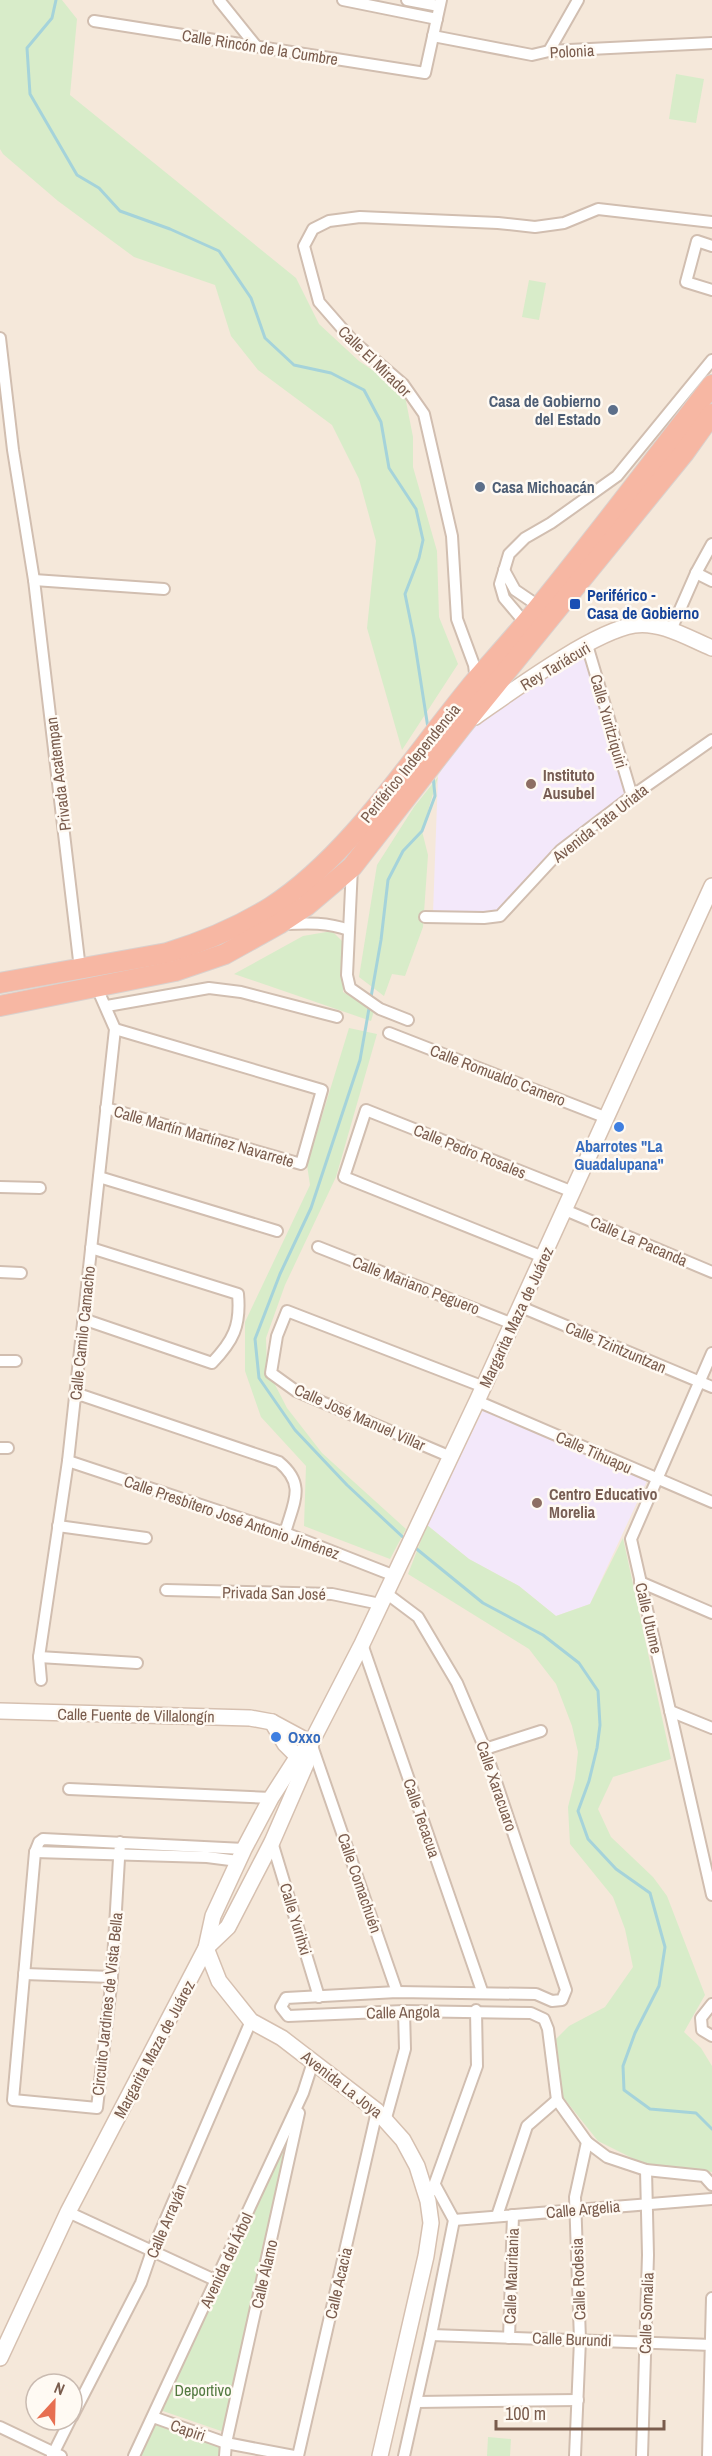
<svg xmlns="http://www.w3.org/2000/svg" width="712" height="2456" font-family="'Archivo Narrow',sans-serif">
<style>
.residential{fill:#f5e8da;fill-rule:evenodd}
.education{fill:#f3e8fa}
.green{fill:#d8ecc9}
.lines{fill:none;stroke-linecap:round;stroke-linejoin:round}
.stream{stroke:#a5d3da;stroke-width:3}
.street-casing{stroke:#d1beb0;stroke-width:14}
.secondary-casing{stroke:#d6c0b0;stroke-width:18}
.highway-casing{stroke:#dad1cd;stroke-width:22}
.street{stroke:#fff;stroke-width:10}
.secondary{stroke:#fff;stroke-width:15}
.highway{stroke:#f7b7a3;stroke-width:20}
.service-dot{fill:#5c6f8a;stroke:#fffaf3;stroke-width:2}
.transit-dot{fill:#1a4fb4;stroke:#fffaf3;stroke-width:2}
.education-dot{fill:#8d6e63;stroke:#fffaf3;stroke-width:2}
.shop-dot{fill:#3f7fe0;stroke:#fffaf3;stroke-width:2}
.labels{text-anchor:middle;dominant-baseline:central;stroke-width:5;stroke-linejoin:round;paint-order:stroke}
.street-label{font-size:16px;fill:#7a5c4d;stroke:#fffaf3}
.service-label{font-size:16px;font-weight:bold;fill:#4e5e75;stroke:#fffaf3;text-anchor:end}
.transit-label{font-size:16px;font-weight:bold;fill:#164399;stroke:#fffaf3;text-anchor:start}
.education-label{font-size:16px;font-weight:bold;fill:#785e54;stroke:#fffaf3;text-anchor:start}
.shop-label{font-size:16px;font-weight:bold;fill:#366cbe;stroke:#fffaf3}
.park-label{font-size:16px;fill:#537a41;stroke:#fffaf3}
</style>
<rect width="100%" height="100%" fill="#fdf6ec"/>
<!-- residential -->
<path class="residential" d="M0 0H712V2456H0ZM36 2384H72V2420H36Z"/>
<!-- education -->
<g class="education">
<path d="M584 652 626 792 548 858 498 913H433L438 776 470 724Z"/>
<path d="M483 1410 647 1481 590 1604 556 1616 519 1586 469 1559 427 1525Z"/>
</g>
<!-- green -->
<g class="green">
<path d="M0 0H62L77 19 70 95 296 278 319 324 359 361 404 391 413 437V467L437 551 439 617 458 664 402 750 367 628 376 541 359 479 332 425 258 370 231 336 215 285 134 257 58 201 3 154 0 149Z"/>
<path d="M676 74 704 79 696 123 669 119Z"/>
<path d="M529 280 546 283 539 320 522 317Z"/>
<path d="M438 777 422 831 428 855 423 927 405 976 392 974 384 996 359 977 377 865 414 807Z"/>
<path d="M332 931 343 942V992L374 1011 371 1021 234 974 303 936Z"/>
<path d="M349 1028 377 1034 336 1177 285 1285 266 1338 267 1369 287 1408 322 1453 406 1529 390 1559 304 1526 306 1466 261 1417 245 1371V1322L310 1185 307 1165Z"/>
<path d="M427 1525 469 1559 519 1586 556 1616 590 1604 623 1538 671 1759 613 1777 598 1809 611 1837 653 1877 667 1896 705 1995 684 2032 701 2048 712 2066V2172L644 2164 598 2141 563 2097 556 2039 569 2026 605 2007 633 1967 625 1929 613 1897 570 1844 568 1807 575 1779 578 1752 572 1726 556 1684 529 1649 408 1574Z"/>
<path d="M296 2113 224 2432 160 2410Z"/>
<path d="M156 2423 222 2448V2456H140Z"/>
<path d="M488 2437 511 2439 510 2456H487Z"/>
</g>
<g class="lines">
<!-- stream -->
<g class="stream">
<path d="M56 0 52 18 27 48 30 94 77 175 99 188 120 211 170 229 219 251 251 298 265 338 294 365 331 373 364 390 381 422 389 468 416 509 423 540 419 558 405 594 414 638 428 728"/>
<path d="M406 1540 347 1485 295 1430 259 1378 255 1339 280 1274 311 1208 360 1060 381 940 388 880 403 851 422 831 435 796 433 776"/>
<path d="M413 1546 483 1603 543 1635 579 1663 598 1691 600 1725 597 1748 589 1781 578 1811 588 1839 616 1869 650 1893 665 1947 659 1986 635 2033 623 2066 624 2090 650 2109 696 2113 712 2129"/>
</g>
<!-- street casing -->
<g class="street-casing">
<g id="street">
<path d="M219 0 256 46"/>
<path d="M343 0 437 19"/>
<path d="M407 0 439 6"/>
<path d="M94 21 425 73 441 0"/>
<path d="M433 36 532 55 549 51 712 43"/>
<path d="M549 51 578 0"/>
<path d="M712 246 697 241 686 282 712 290"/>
<path d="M0 338 13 450 34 580 80 969"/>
<path d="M504 570 515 590 540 607"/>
<path d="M696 573 712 581"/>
<path d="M34 580 164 589"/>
<path d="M526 624 504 598 500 584 509 554 525 538 551 523 617 476 712 360"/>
<path d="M671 630 696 573 712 544"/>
<path d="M587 645 632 796"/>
<path d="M476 681 474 665 457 619 452 536 424 414 403 384 353 341 319 302 304 246 313 229 329 221 360 217 498 223 535 227 564 223 598 209 712 222"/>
<path d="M352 867 347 975 350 988 380 1009 408 1020"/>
<path d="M425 917 484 918 500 916 561 850 632 796 712 740"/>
<path d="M284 924C308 923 326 922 349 930"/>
<path d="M107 1006 209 988 241 992 337 1017"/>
<path d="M389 1033 607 1118"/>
<path d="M106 1108 301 1164 322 1090 115 1029"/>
<path d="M99 1177 277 1231"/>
<path d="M0 1187 40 1188"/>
<path d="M565 1210 712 1272"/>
<path d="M318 1247 513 1324"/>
<path d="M543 1257 344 1177 366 1110 573 1192"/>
<path d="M0 1272 21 1273"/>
<path d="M521 1307 712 1387"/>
<path d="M83 1319 212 1363C233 1341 241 1326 238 1294L91 1248"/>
<path d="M712 1353 631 1539 712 1895"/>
<path d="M0 1361H16"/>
<path d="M75 1393 279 1462C307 1485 293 1503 285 1533"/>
<path d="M477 1401 712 1502"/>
<path d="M0 1448H8"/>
<path d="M451 1457 296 1391 271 1373 277 1336 287 1311 484 1387"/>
<path d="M68 1461 285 1533 395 1576"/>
<path d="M58 1526 146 1538"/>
<path d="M640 1582 712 1613"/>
<path d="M166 1590 332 1594 380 1604"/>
<path d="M386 1593 418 1617 457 1683 485 1749 566 1990 562 2000 552 2001 536 1994 397 1992 286 1998 281 2007 288 2016 404 2011 531 2013 544 2019 548 2029 557 2100 587 2142 607 2157 646 2170 704 2176 712 2185"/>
<path d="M362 1644 482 1991"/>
<path d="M39 1657 137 1663"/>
<path d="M41 1680 39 1657 68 1461 115 1029 97 988"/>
<path d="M670 1711 712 1728"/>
<path d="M311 1743 397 1992"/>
<path d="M485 1749 541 1731"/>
<path d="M69 1789 271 1798"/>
<path d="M120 1842 112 1977 97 2108 13 2100 35 1852 39 1842 43 1839 244 1849"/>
<path d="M272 1842 319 1997"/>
<path d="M35 1852 207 1857 238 1861"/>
<path d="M24 1974 112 1977"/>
<path d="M712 2004 701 2018 702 2030 712 2036"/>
<path d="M386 2118 405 2049 404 2011"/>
<path d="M432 2191 477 2066 476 2010"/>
<path d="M68 2212 217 2281"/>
<path d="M497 2216 527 2126 557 2100"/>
<path d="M454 2220 712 2199"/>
<path d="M431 2335 712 2345"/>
<path d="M509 2338 513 2215"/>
<path d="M417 2402 578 2400"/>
<path d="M72 2417 141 2283 152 2251 251 2021"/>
<path d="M153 2417 226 2443 294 2456"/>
<path d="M0 2427 61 2456"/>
<path d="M52 2456 70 2420"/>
<path d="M134 2456 303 2093 313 2062"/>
<path d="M225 2456 226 2443 299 2113"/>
<path d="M298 2456 377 2111"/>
<path d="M404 2456 431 2335 454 2220 435 2185"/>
<path d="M575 2456 580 2340 575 2197 587 2142"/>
<path d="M642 2456 648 2255 646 2170"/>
<path d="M708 2456 712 2298"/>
</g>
</g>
<!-- secondary casing -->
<g class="secondary-casing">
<g id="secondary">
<path d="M475 717C511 692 592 632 634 625 661 621 688 638 712 648"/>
<path d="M0 1711 250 1718 272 1722 311 1743"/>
<path d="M272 1722 285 1744 303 1762"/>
<path d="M309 1745 298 1756 271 1798 244 1849 213 1916 206 1948 219 1981 251 2021 282 2038 377 2111 403 2140 417 2166 428 2201 431 2223 426 2256 380 2456"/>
<path d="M0 2358 68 2212 206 1948 228 1927 272 1842 306 1764 311 1743 362 1644 477 1401 712 886"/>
</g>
</g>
<!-- highway casing -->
<g class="highway-casing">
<g id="highway">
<path d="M0 983 167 953C203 942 239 927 271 907 352 855 415 753 477 679 498 655 519 632 539 607 598 534 655 459 712 385"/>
<path d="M0 1006 175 971 225 954 279 924 306 906 352 867 462 726 684 453 712 414"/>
</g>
</g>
<!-- street -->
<use href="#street" class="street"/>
<!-- secondary -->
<use href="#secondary" class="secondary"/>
<!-- highway -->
<use href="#highway" class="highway"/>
</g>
<!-- markers -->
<g class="service-dot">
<circle cx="613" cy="410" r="6"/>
<circle cx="480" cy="487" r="6"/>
</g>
<rect class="transit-dot" x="569" y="598" width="12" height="12" rx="3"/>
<g class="education-dot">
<circle cx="531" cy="784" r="6"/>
<circle cx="537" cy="1503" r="6"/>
</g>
<g class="shop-dot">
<circle cx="619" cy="1127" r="6"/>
<circle cx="276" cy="1737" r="6"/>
</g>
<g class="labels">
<!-- street labels -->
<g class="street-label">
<text transform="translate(260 47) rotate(9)">Calle Rincón de la Cumbre</text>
<text transform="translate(572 51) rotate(-3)">Polonia</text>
<text transform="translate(375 361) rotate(44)">Calle El Mirador</text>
<text transform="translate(555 666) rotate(-31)">Rey Tariácuri</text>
<text transform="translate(609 721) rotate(74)">Calle Yuritziquiri</text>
<text transform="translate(410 763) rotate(-51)">Periférico Independencia</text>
<text transform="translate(58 774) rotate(-97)">Privada Acatempan</text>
<text transform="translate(600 823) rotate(-38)">Avenida Tata Uriata</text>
<text transform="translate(498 1075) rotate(21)">Calle Romualdo Camero</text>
<text transform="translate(204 1136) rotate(16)">Calle Martín Martínez Navarrete</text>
<text transform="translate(470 1151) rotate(22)">Calle Pedro Rosales</text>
<text transform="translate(639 1241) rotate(23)">Calle La Pacanda</text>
<text transform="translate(416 1285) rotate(21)">Calle Mariano Peguero</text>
<text transform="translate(516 1317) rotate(-65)">Margarita Maza de Juárez</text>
<text transform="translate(82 1333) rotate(-84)">Calle Camilo Camacho</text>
<text transform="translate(616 1347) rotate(23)">Calle Tzintzuntzan</text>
<text transform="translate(360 1417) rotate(24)">Calle José Manuel Villar</text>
<text transform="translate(594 1452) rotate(24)">Calle Tihuapu</text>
<text transform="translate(232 1517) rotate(19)">Calle Presbítero José Antonio Jiménez</text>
<text transform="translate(274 1593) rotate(1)">Privada San José</text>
<text transform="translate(649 1618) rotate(77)">Calle Utume</text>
<text transform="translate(136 1715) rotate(1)">Calle Fuente de Villalongín</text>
<text transform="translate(497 1786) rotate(71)">Calle Xaracuaro</text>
<text transform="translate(422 1818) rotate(71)">Calle Tecacua</text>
<text transform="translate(360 1883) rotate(71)">Calle Comachuén</text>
<text transform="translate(296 1919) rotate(73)">Calle Yurihxi</text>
<text transform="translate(107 2004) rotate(-84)">Circuito Jardines de Vista Bella</text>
<text transform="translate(403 2012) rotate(-1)">Calle Angola</text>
<text transform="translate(154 2049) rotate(-62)">Margarita Maza de Juárez</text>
<text transform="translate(342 2084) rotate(38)">Avenida La Joya</text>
<text transform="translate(583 2209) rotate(-5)">Calle Argelia</text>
<text transform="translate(166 2221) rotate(-67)">Calle Arrayán</text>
<text transform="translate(226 2260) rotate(-65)">Avenida del Árbol</text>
<text transform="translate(264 2274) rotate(-77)">Calle Álamo</text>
<text transform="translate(511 2276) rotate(-88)">Calle Mauritania</text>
<text transform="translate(578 2279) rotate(-92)">Calle Rodesia</text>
<text transform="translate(338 2283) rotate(-77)">Calle Acacia</text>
<text transform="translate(646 2313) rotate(-88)">Calle Somalia</text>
<text transform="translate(572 2339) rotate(2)">Calle Burundi</text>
<text transform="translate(188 2430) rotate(19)">Capiri</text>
</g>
<!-- service labels -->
<g class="service-label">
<text x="601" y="401">Casa de Gobierno<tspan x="601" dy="18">del Estado</tspan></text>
<text x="492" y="487" text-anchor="start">Casa Michoacán</text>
</g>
<!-- transit labels -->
<g class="transit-label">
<text x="587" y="595">Periférico -<tspan x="587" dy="18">Casa de Gobierno</tspan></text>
</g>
<!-- education labels -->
<g class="education-label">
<text x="543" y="775">Instituto<tspan x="543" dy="18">Ausubel</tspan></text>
<text x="549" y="1494">Centro Educativo<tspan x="549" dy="18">Morelia</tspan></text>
</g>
<!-- shop labels -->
<g class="shop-label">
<text x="619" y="1146">Abarrotes "La<tspan x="619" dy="18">Guadalupana"</tspan></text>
<text x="288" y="1737" text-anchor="start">Oxxo</text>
</g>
<!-- park labels -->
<g class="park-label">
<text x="203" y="2390">Deportivo</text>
</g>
</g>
<!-- north arrow -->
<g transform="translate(54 2402) rotate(22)"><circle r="28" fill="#fffaf3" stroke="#cabbb1" stroke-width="1.5"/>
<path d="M0-4.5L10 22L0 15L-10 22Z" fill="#e76f51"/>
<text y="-9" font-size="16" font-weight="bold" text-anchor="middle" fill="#7a5c4d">N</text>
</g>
<!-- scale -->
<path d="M496 2420v9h168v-9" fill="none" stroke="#7a5c4d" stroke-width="3"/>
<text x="505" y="2420" font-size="18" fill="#7a5c4d" stroke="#fffaf3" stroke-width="4.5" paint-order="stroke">100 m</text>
</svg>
